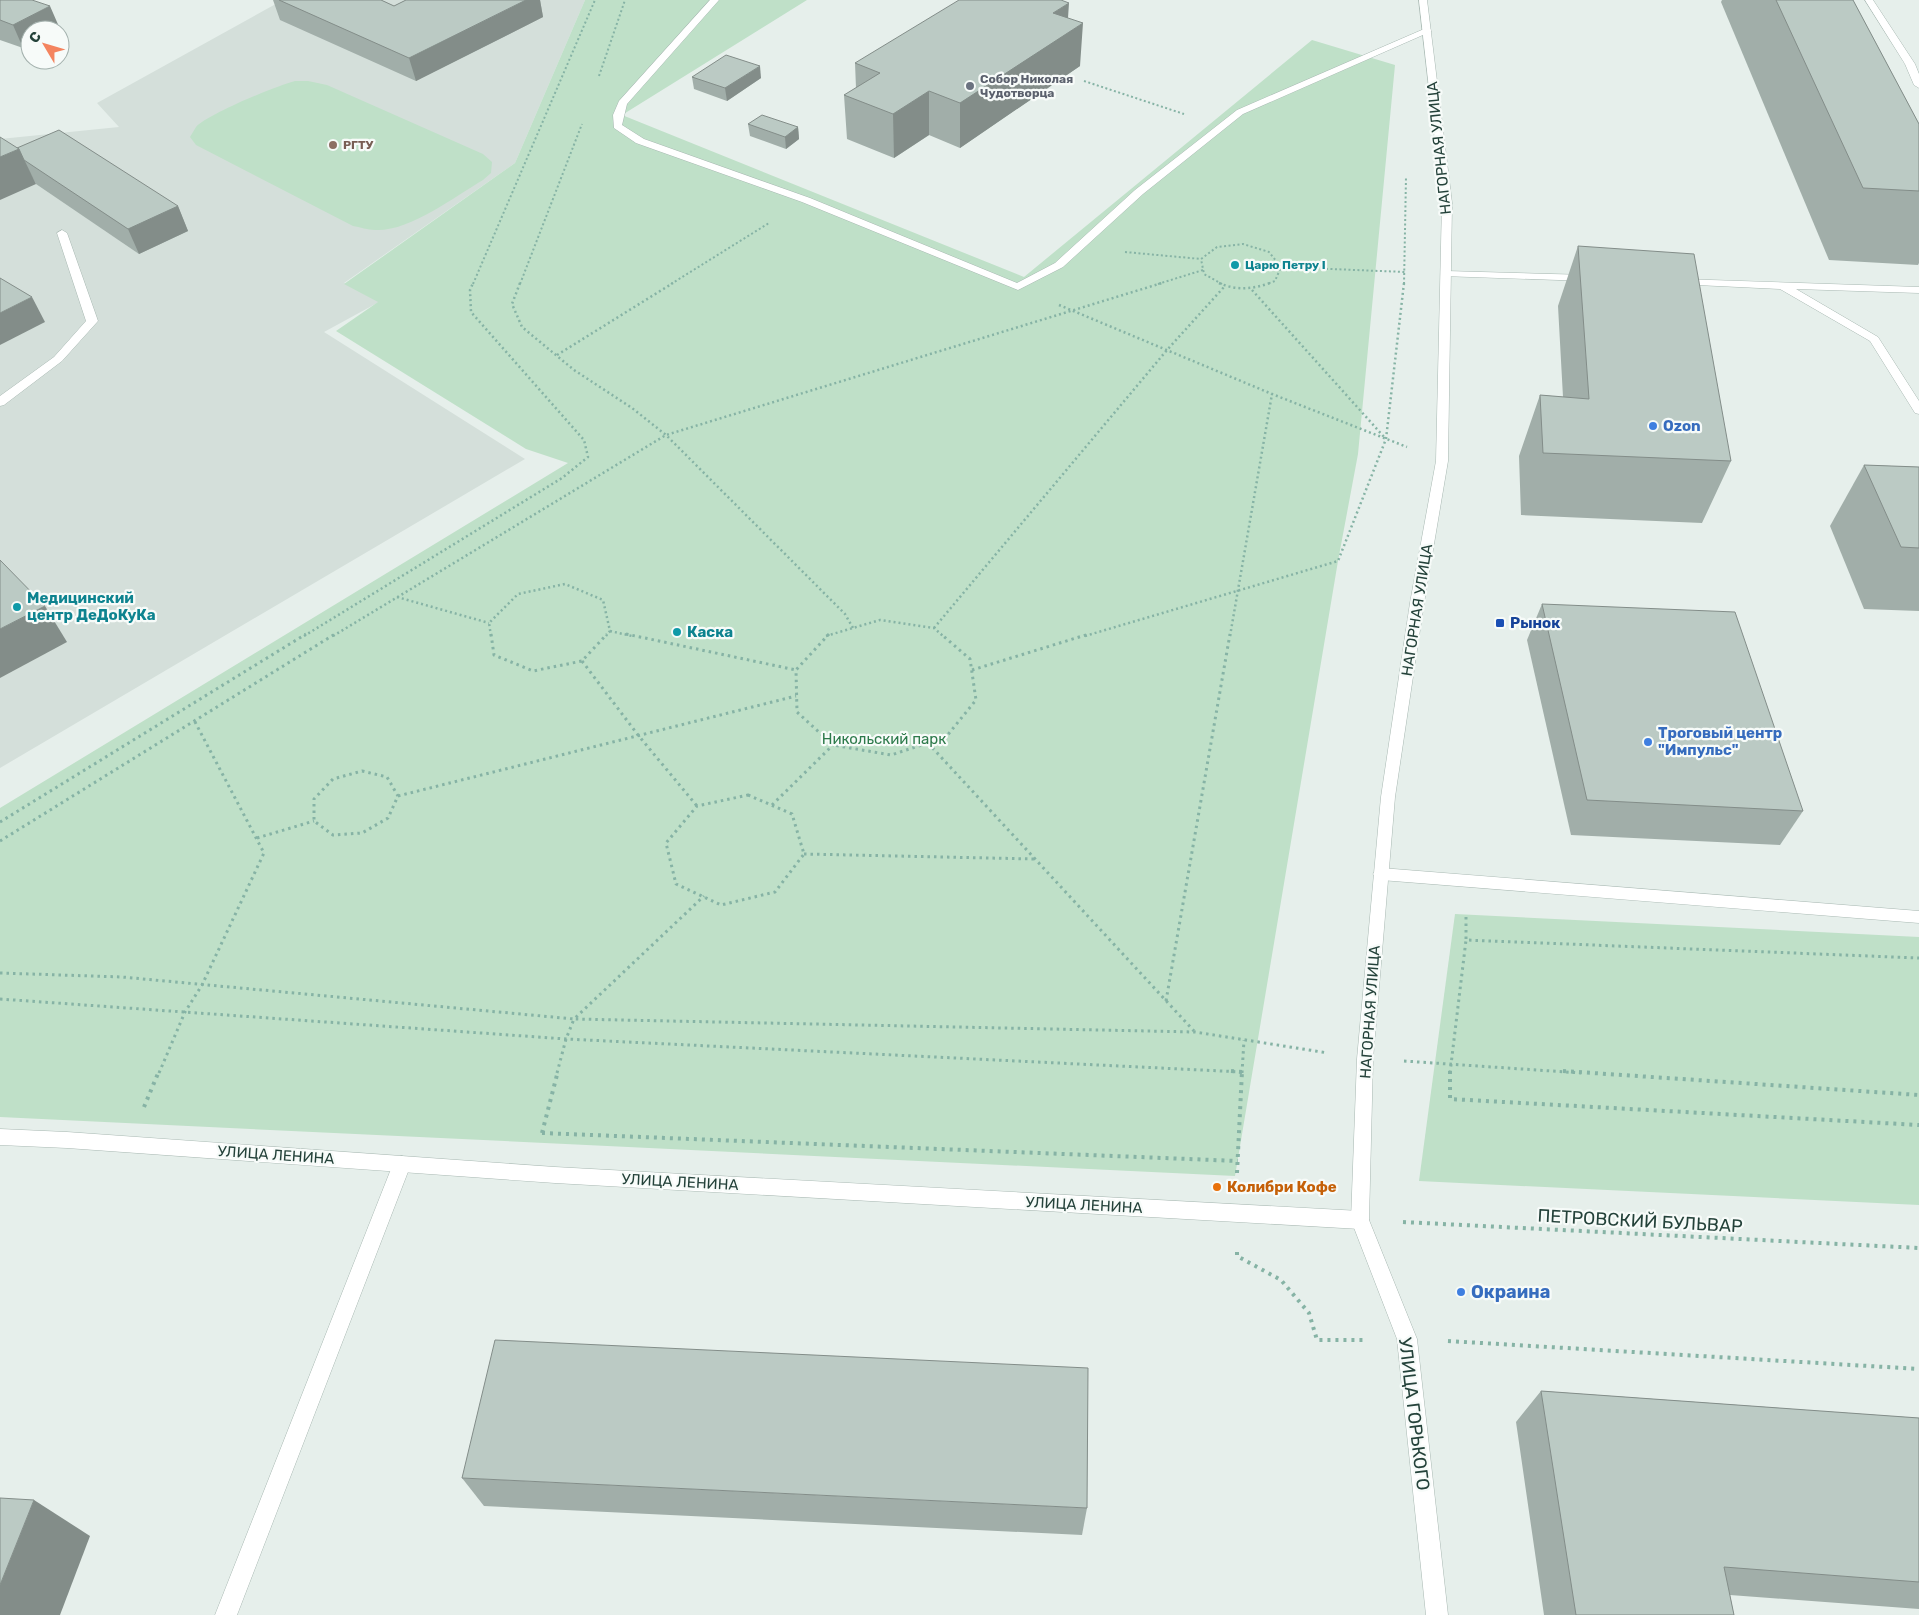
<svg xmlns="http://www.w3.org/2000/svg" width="1919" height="1615" font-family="Rubik,sans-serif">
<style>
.built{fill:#d4dfda}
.green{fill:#bfe0c8}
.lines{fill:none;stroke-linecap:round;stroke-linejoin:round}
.service-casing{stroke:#a8b8b2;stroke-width:1}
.minor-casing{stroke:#a8b8b2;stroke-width:1}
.tertiary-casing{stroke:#a8b8b2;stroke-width:1}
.path-far3{stroke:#86b3a5;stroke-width:2;stroke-dasharray:2 2.5;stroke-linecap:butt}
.path-far2{stroke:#86b3a5;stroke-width:2.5;stroke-dasharray:2 3;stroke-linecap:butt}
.path-far1{stroke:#86b3a5;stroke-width:3;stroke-dasharray:2.5 4;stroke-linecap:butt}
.path{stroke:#86b3a5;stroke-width:4;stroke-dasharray:3 5;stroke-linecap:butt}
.service{fill:#fff;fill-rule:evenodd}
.minor{fill:#fff;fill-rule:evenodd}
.tertiary{fill:#fff;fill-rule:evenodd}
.wall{fill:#a1aea9}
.shaded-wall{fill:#838d89}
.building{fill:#bbcac4;stroke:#838d89}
.worship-dot{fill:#6b7280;stroke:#f7fbf9;stroke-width:2}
.education-dot{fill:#8d6e63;stroke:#f7fbf9;stroke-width:2}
.culture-dot{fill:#0f9aa8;stroke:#f7fbf9;stroke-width:2}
.shop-dot{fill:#3f7fe0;stroke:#f7fbf9;stroke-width:2}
.transit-dot{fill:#1a4fb4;stroke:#f7fbf9;stroke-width:2}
.food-dot{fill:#e8710a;stroke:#f7fbf9;stroke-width:2}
.labels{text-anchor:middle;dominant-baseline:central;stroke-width:4.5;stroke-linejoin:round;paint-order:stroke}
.far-worship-label{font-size:12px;font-weight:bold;fill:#5b616d;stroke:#f7fbf9;text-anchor:start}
.far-education-label{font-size:12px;font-weight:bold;fill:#785e54;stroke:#f7fbf9;text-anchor:start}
.far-culture-label{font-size:12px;font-weight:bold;fill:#0d838f;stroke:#f7fbf9;text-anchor:start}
.street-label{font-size:15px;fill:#24423a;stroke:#f7fbf9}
.shop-label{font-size:15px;font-weight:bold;fill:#366cbe;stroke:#f7fbf9;text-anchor:start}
.culture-label{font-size:15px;font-weight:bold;fill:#0d838f;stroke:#f7fbf9;text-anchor:start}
.transit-label{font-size:15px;font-weight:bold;fill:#164399;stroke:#f7fbf9;text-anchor:start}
.park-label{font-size:15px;fill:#2d7a4b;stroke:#f7fbf9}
.food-label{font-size:15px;font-weight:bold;fill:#c56008;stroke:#f7fbf9;text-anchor:start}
.near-street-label{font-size:18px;fill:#24423a;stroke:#f7fbf9}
.near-shop-label{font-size:18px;font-weight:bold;fill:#366cbe;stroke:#f7fbf9;text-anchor:start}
</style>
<rect width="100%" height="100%" fill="#e6efeb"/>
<!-- built -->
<path class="built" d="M283 0H585L515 163 344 283 379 302 324 332 525 459 0 768V139L119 127 97 103Z"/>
<!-- green -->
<g class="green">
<path d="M585 0H807L622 115 1024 277 1312 40 1395 65 1358 454 1338 561 1235 1176 0 1117V808L568 463 526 449 336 331 378 302 344 284 515 163Z"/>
<path d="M295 81H308L327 85 483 154 492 162 491 173 483 180C454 197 409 232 375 230 368 230 360 227 353 226L196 145 190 137C192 134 194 130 196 127 208 114 276 86 295 81Z"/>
<path d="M1455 914 1919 937V1205L1419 1181Z"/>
</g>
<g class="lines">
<!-- service casing -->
<g class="service-casing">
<g id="service">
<path d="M710 0H719L627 104 622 125 644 139 810 198 1017 283 1055 263 1135 190 1237 110 1424 29H1430L1432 31 1243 114 1143 194 1063 267 1018 290 802 202 636 143 614 128 613 115 619 101Z"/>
<path d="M1865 0H1873L1915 64 1919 74V88L1914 85 1905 64Z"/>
<path d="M62 230 67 233 98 321 62 361 4 405 0 406V396L54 357 86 321 57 233Z"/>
<path d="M1446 271 1587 275 1592 278 1587 281 1442 276 1441 274Z"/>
<path d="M1680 279 1919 287V293L1796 289 1878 337 1919 401V414L1915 413 1870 341 1780 289 1676 284 1674 282Z"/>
<path d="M1381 868 1919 911V923L1381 880 1376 878 1373 874 1376 870Z"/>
<path d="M402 1156 408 1158 411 1164 237 1615H215L393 1164 396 1158Z"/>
</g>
</g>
<!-- minor casing -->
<g class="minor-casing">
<path id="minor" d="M0 1129 67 1132 555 1167 1360 1211 1366 1214 1369 1220 1366 1226 1360 1229 555 1183 67 1148 0 1145Z"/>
</g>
<!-- tertiary casing -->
<g class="tertiary-casing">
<path id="tertiary" d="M1419 0H1427L1452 203 1448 461 1424 603 1395 797 1373 1059 1369 1220 1417 1339 1448 1615H1426L1397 1339 1351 1220 1357 1059 1381 797 1410 603 1436 461 1442 203Z"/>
</g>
<!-- path-far3 -->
<g class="path-far3">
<path d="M599 76 625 0"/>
<path d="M1084 81 1184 114"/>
<path d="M1125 252 1201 259"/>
<path d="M1281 267 1405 272"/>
<path d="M473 284 595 0"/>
<path d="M520 284 582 124"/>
<path d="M671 284 769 223"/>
<path d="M1158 284 1203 270"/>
<path d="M1222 284 1204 274 1201 259 1217 247 1243 244 1269 252 1281 267 1275 281 1267 284"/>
<path d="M1404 284 1406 177"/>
</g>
<!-- path-far2 -->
<g class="path-far2">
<path d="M520 283 512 304 522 327 574 370 632 408 666 435 845 614 853 628"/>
<path d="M1219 283C1237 291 1253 289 1270 283"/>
<path d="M1252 290 1385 438"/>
<path d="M1059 305 1272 394 1407 447"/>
<path d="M557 355 673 283"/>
<path d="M397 597 489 623"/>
<path d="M934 628 1167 350 1224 287"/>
<path d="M610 631 632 636"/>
<path d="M304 636 562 478 588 457 584 440 471 312 470 290 473 283"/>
<path d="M333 636 666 435 1162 283"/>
<path d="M491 636 489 623 518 594 565 584 603 600 610 631 606 636"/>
<path d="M826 636 880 620 934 628 943 636"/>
<path d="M1085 636 1338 561 1386 439 1404 283"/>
<path d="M1230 636 1272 394"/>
</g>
<!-- path-far1 -->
<g class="path-far1">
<path d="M491 634 494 655 533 671 582 661 607 634"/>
<path d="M626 634 796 670"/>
<path d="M829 634 796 670 797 712 833 745 891 755 946 737 976 700 970 659 941 634"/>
<path d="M582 661 638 735 697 806"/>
<path d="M972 670 1089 634"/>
<path d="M928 743 1194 1031"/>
<path d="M362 771 387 777 398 796 388 818 362 833 333 835 314 821V799L333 779Z"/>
<path d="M748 795 792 814 804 854 775 892 721 905 676 884 666 843 697 806Z"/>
<path d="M398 796 796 696"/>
<path d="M772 805 833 745"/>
<path d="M0 822 306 634"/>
<path d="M257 838 314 821"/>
<path d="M0 841 335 634"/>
<path d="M804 854 1035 859"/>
<path d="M1466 917V940L1919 958"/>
<path d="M0 973 122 977 574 1019 704 896"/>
<path d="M0 999 566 1039 1242 1072"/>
<path d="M1166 1001 1230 634"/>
<path d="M1404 1061 1581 1073"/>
<path d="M159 1073 185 1012 202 985 264 853 194 720"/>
<path d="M557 1073 566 1039 574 1019 1195 1032 1328 1053"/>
<path d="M1242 1073 1244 1040"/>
<path d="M1450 1073 1466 940"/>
</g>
<!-- path -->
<g class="path">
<path d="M1231 1071 1242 1072"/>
<path d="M1450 1071V1099L1919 1125"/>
<path d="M1563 1071 1919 1095"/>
<path d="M144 1107 159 1071"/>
<path d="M542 1133 1238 1161"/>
<path d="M542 1133 558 1071"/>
<path d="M1237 1173 1242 1071"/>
<path d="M1403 1222 1919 1248"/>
<path d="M1237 1252V1256L1281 1280 1309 1313 1317 1340H1364"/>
<path d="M1448 1341 1919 1369"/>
</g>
<!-- service -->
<use href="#service" class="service"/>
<!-- minor -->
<use href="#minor" class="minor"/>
<!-- tertiary -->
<use href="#tertiary" class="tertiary"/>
</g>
<!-- wall -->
<g class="wall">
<path d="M0 0 60 29 23 48 0 40Z"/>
<path d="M273 0H381L394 6 406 0H540L543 17 416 81 280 20Z"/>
<path d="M1722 0H1853L1919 124V263L1918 265 1829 260 1721 2Z"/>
<path d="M1068 18 1080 66 960 148 929 135 894 158 847 139 844 95 856 88 855 63Z"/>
<path d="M692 77 761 78 727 101 694 89Z"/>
<path d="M748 124 798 127 799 139 786 149 750 136Z"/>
<path d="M17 148 178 206 188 231 139 254 36 184Z"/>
<path d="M1578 246 1731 461 1702 523 1521 515 1519 456 1540 395 1563 397 1558 306Z"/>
<path d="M1864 465 1919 467V611L1864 609 1830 526Z"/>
<path d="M1542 604 1803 811 1780 845 1571 835 1527 640Z"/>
<path d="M1541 1391 1919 1418V1609L1730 1595 1734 1615H1544L1516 1422Z"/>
<path d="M462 1478 1087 1508 1082 1535 484 1506Z"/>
</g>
<!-- shaded-wall -->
<g class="shaded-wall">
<path d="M526 0H540L543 17 416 81 409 58Z"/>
<path d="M1069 3 1067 33 1083 23 1080 66 960 148V103L1053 13Z"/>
<path d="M50 6 60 29 59 30H30V45L23 48 13 25Z"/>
<path d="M760 66 761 78 727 101 725 88Z"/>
<path d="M929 91V135L894 158 893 114Z"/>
<path d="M798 127 799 139 786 149 785 137Z"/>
<path d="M19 149 36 184 0 200V157Z"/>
<path d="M178 206 188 231 139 254 128 229Z"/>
<path d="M32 297 45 322 0 345V313Z"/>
<path d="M45 606 67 642 0 678V629Z"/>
<path d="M34 1500 90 1536 60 1615H0V1585Z"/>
</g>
<!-- building -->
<g class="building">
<path d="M0 0H32L50 6 13 25 0 20Z"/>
<path d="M279 0H381L394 6 406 0H526L409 58Z"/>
<path d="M959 0H1061L1069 3 1053 13 1083 23 960 103 929 91 893 114 844 95 880 73 855 63Z"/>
<path d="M1776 0H1853L1919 124V191L1863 188Z"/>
<path d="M726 55 760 66 725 88 692 77Z"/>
<path d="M762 115 798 127 785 137 748 124Z"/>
<path d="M59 130 178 206 128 229 24 160 19 149 17 148Z"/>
<path d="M0 137 19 149 0 157Z"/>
<path d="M1578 246 1694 254 1731 461 1543 453 1540 395 1589 399Z"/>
<path d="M0 278 32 297 0 313Z"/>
<path d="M1864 465 1919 467V548L1901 547Z"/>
<path d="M0 560 45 606 0 629Z"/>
<path d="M1542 604 1735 612 1803 811 1587 800Z"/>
<path d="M495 1340 1088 1368 1087 1508 462 1478Z"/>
<path d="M1541 1391 1919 1418V1582L1724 1567 1734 1615H1576Z"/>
<path d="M0 1498 34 1500 0 1585Z"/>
</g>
<!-- markers -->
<circle class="worship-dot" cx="970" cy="86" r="5"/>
<circle class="education-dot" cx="333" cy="145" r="5"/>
<g class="culture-dot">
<circle cx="1235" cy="265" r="5"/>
<circle cx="17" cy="607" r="5"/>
<circle cx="677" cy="632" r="5"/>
</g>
<g class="shop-dot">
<circle cx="1653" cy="426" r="5"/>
<circle cx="1648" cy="742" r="5"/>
<circle cx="1461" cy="1292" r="5"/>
</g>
<rect class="transit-dot" x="1495" y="618" width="10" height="10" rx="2.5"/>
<circle class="food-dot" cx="1217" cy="1187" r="5"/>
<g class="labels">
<!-- far-worship labels -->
<g class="far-worship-label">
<text x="980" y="79">Собор Николая<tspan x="980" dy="14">Чудотворца</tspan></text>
</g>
<!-- far-education labels -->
<g class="far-education-label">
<text x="343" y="145">РГТУ</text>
</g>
<!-- far-culture labels -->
<g class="far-culture-label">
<text x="1245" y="265">Царю Петру I</text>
</g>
<!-- street labels -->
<g class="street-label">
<text transform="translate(1439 148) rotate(-96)">НАГОРНАЯ УЛИЦА</text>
<text transform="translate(1417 610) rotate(-81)">НАГОРНАЯ УЛИЦА</text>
<text transform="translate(1370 1012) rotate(-86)">НАГОРНАЯ УЛИЦА</text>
<text transform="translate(276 1155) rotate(4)">УЛИЦА ЛЕНИНА</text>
<text transform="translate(680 1182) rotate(3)">УЛИЦА ЛЕНИНА</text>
<text transform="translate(1084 1205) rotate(3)">УЛИЦА ЛЕНИНА</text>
</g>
<!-- shop labels -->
<g class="shop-label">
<text x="1663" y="426">Ozon</text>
<text x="1658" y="733">Троговый центр<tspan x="1658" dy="17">"Импульс"</tspan></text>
</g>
<!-- culture labels -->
<g class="culture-label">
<text x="27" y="598">Медицинский<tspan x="27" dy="17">центр ДеДоКуКа</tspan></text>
<text x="687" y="632">Каска</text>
</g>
<!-- transit labels -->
<g class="transit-label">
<text x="1510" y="623">Рынок</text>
</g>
<!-- park labels -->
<g class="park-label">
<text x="884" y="739">Никольский парк</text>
</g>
<!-- food labels -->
<g class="food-label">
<text x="1227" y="1187">Колибри Кофе</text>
</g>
<!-- near-street labels -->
<g class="near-street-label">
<text transform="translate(1640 1221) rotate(3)">ПЕТРОВСКИЙ БУЛЬВАР</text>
<text transform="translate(1414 1414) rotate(83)">УЛИЦА ГОРЬКОГО</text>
</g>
<!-- near-shop labels -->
<g class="near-shop-label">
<text x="1471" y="1292">Окраина</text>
</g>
</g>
<!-- north arrow -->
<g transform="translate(45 45) rotate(308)"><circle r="24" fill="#f7fbf9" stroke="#a3b1ad"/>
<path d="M0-4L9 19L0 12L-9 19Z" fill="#f4845f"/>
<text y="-8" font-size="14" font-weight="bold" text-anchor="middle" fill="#24423a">С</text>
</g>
</svg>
